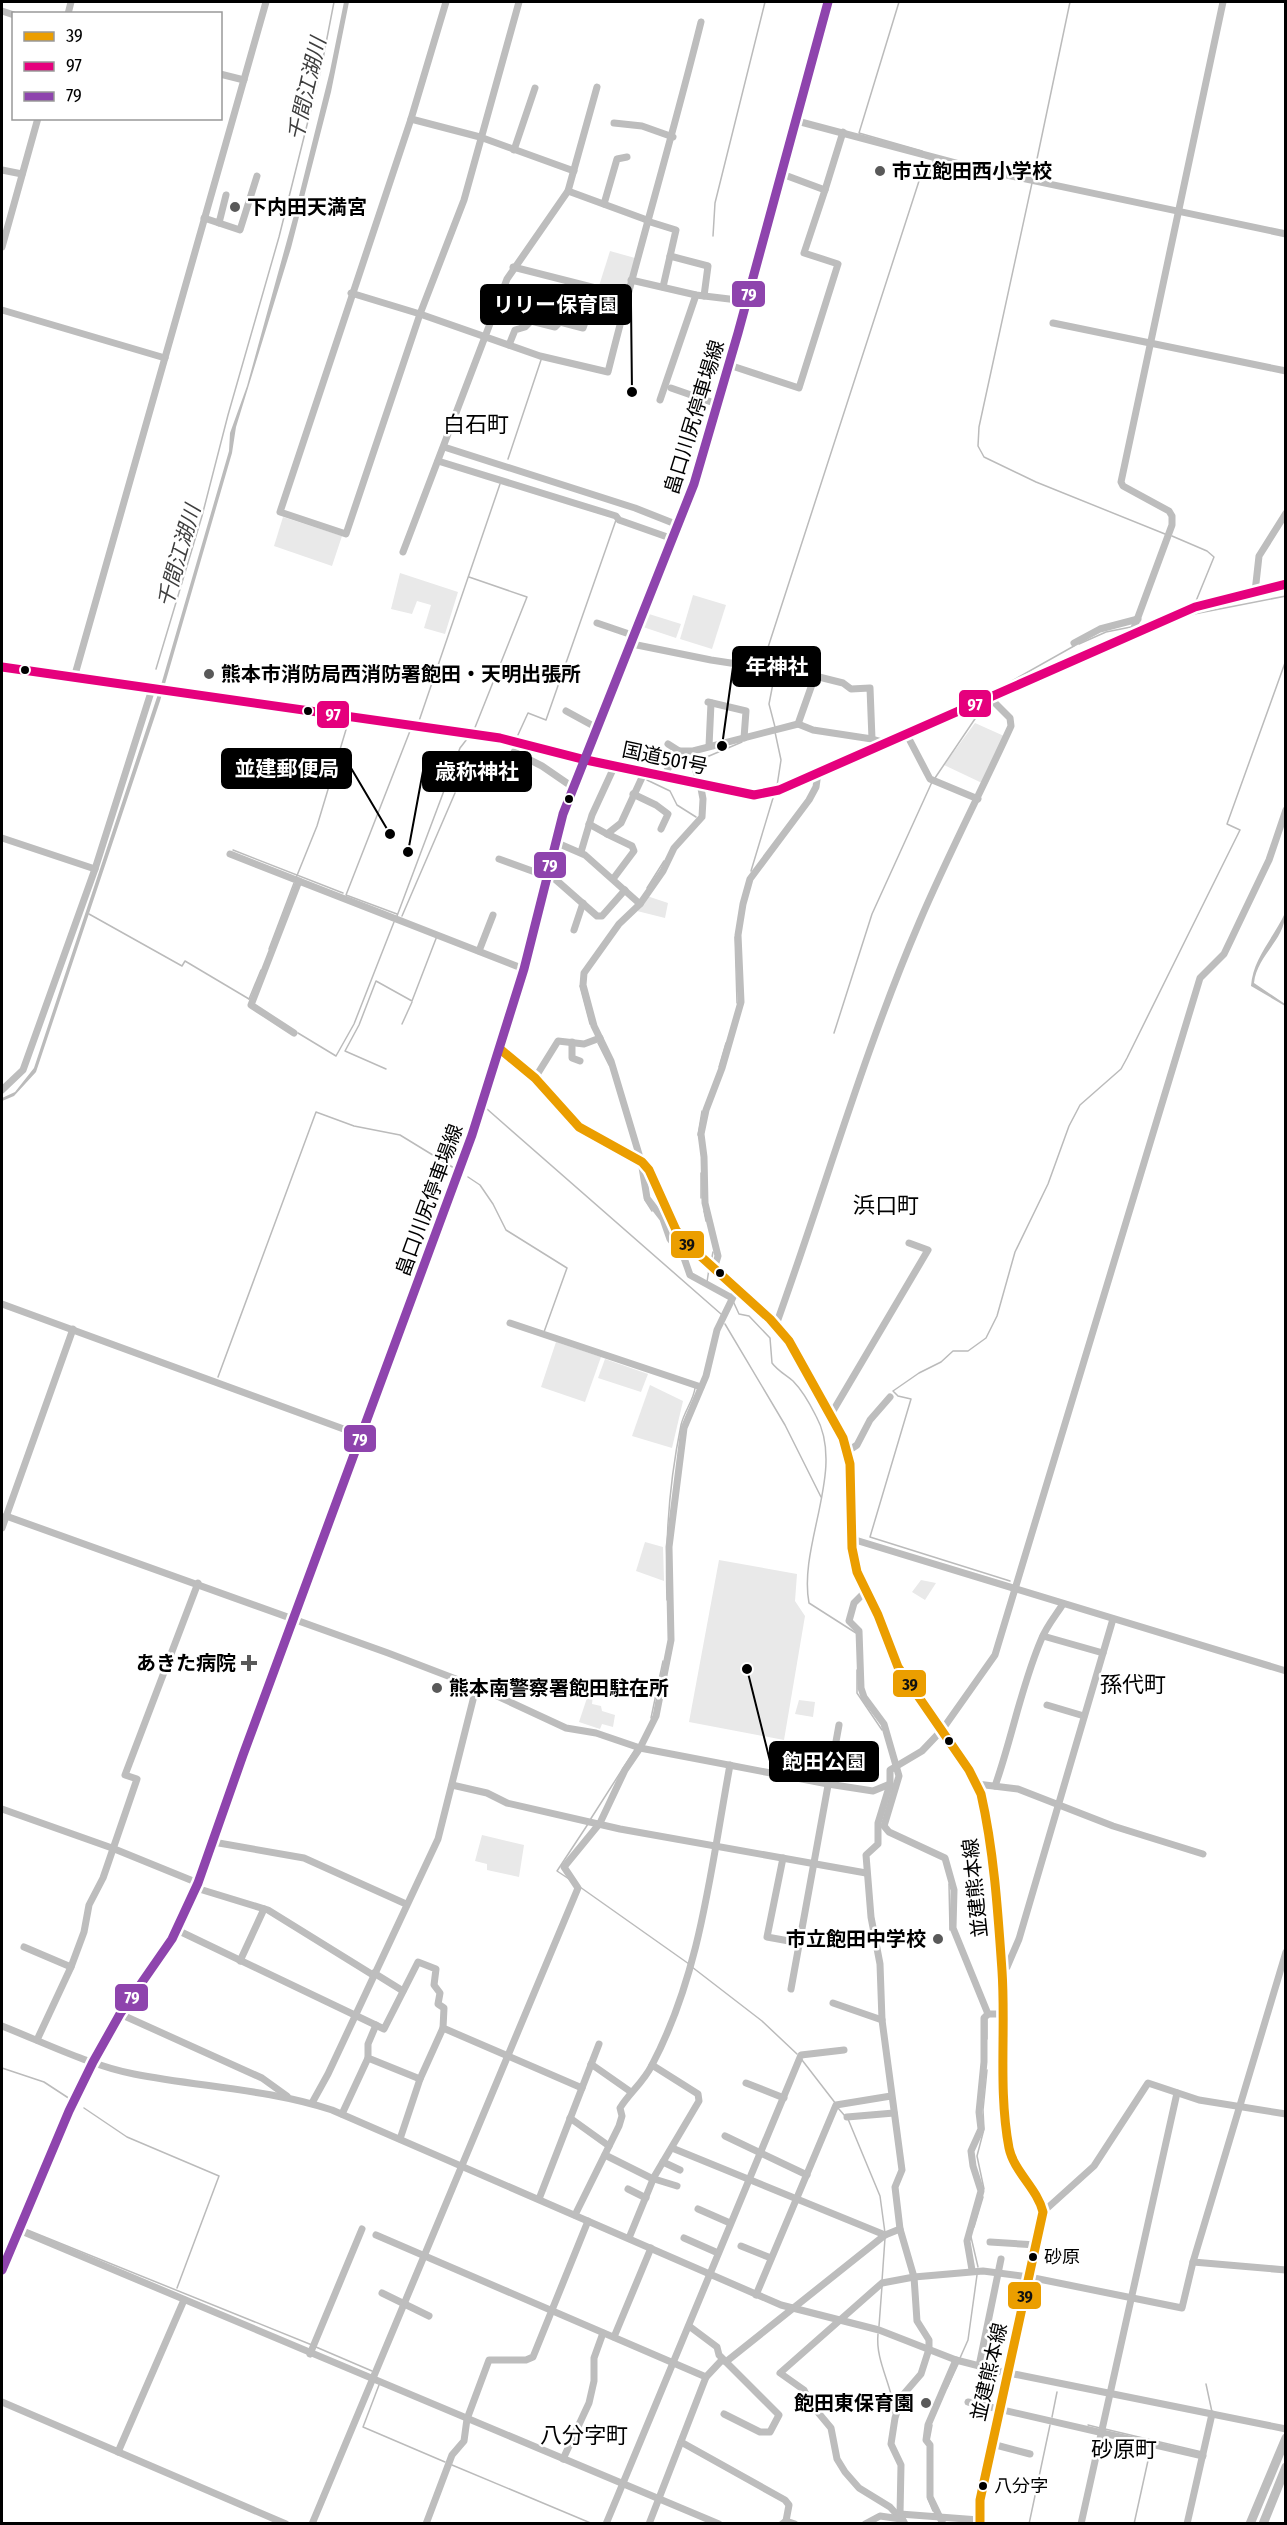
<svg xmlns="http://www.w3.org/2000/svg" width="1287" height="2525" font-family="'Fira Sans Condensed','Noto Sans JP',sans-serif">
<style>
.green{fill:#e9e9e9}
.water{fill:#bbb}
.lines{fill:none;stroke-linecap:round;stroke-linejoin:round}
.stream{stroke:#bbb;stroke-width:1.5}
.minor{stroke:#bdbdbd;stroke-width:7}
.major{stroke:#bdbdbd;stroke-width:9}
.highway{stroke:#bdbdbd;stroke-width:10}
.bus-1-casing{stroke:#fff;stroke-width:14}
.bus-2-casing{stroke:#fff;stroke-width:14}
.bus-3-casing{stroke:#fff;stroke-width:14}
.bus-1{stroke:#eb9e00;stroke-width:9}
.bus-2{stroke:#e5007d;stroke-width:9}
.bus-3{stroke:#8e44ad;stroke-width:9}
.poi-dot{fill:#595959;stroke:#fff;stroke-width:2}
.bus-dot{fill:#000;stroke:#fff;stroke-width:2}
.labels{text-anchor:middle;dominant-baseline:central;stroke-width:5;stroke-linejoin:round;paint-order:stroke}
.bus-label{font-size:18px;fill:#000;stroke:#fff;text-anchor:start}
.poi-label{font-size:20px;font-weight:bold;fill:#000;stroke:#fff;text-anchor:start}
.street-label{font-size:20px;fill:#000;stroke:#fff}
.water-label{font-size:21px;font-style:italic;fill:#3f3f3f;stroke:#fff}
.quarter-label{font-size:22px;fill:#000;stroke:#fff}
.leader{fill:none;stroke:#000;stroke-width:2}
.callout-dot{fill:#000;stroke:#fff;stroke-width:2}
.callout{fill:#000;stroke:#000;stroke-width:2}
.callout-label{font-size:21px;text-anchor:middle;font-weight:bold;fill:#fff}
.line-badge{stroke:#fff;stroke-width:2}
.badge-label{font-size:16px;text-anchor:middle;font-weight:bold;fill:#fff}
.pale-badge-label{font-size:16px;text-anchor:middle;font-weight:bold;fill:#111}
</style>
<rect width="100%" height="100%" fill="#fff"/>
<!-- green -->
<g class="green">
<path d="M610 251 635 258 626 294 599 286Z"/>
<path d="M283 517 342 536 332 566 274 546Z"/>
<path d="M400 573 458 592 445 634 424 628 431 605 417 601 412 614 391 609Z"/>
<path d="M693 595 726 605 712 649 680 639Z"/>
<path d="M649 614 681 624 676 638 643 627Z"/>
<path d="M975 723 1004 736 982 783 944 765Z"/>
<path d="M647 896 668 903 665 918 637 911Z"/>
<path d="M556 1342 601 1357 585 1402 541 1387Z"/>
<path d="M605 1359 648 1374 641 1392 598 1378Z"/>
<path d="M650 1385 683 1401 672 1448 632 1436Z"/>
<path d="M645 1542 663 1547 664 1581 636 1571Z"/>
<path d="M719 1560 797 1574 795 1601 805 1616 784 1740 689 1722Z"/>
<path d="M921 1580 936 1583 925 1600 912 1592Z"/>
<path d="M589 1692 593 1695 592 1704 601 1706 602 1711 615 1715 613 1727 602 1724 600 1729 579 1722Z"/>
<path d="M799 1700 815 1702 813 1717 795 1714Z"/>
<path d="M482 1835 524 1845 519 1877 487 1870V1864L475 1861Z"/>
</g>
<!-- water -->
<g class="water">
<path d="M344 2H349L331 92 291 248 236 427 232 453 160 701 36 1072 14 1096 2 1101V1098L15 1092 34 1068 161 685 229 451 230 433 247 386 297 204 330 71Z"/>
<path d="M1285 913C1286 939 1257 955 1254 983L1285 1004V1006L1251 986C1253 958 1273 939 1285 913Z"/>
</g>
<g class="lines">
<!-- stream -->
<g class="stream">
<path d="M899 2 859 133 922 151"/>
<path d="M1033 178 1070 2"/>
<path d="M1032 183 979 427 978 446 984 457 1036 482 1165 534"/>
<path d="M713 236 715 203 765 2"/>
<path d="M508 459 541 360"/>
<path d="M1172 536 1207 551 1214 557 1196 601"/>
<path d="M469 577 527 597 474 730"/>
<path d="M1178 620 1194 614 1286 596"/>
<path d="M1079 644 1106 632 1131 627"/>
<path d="M762 666 919 181 929 174 934 159"/>
<path d="M156 669 202 516 228 415 279 237 321 69 334 2"/>
<path d="M1003 686 1074 646"/>
<path d="M419 721 500 484"/>
<path d="M775 727 769 704 775 673"/>
<path d="M775 732 781 760 777 786"/>
<path d="M517 737 528 713 546 720 616 520"/>
<path d="M935 778 983 707"/>
<path d="M695 779 693 770 702 759 742 742"/>
<path d="M647 780 670 791 677 805 696 817"/>
<path d="M233 850 343 893"/>
<path d="M751 871 773 798"/>
<path d="M296 878 317 826 348 723"/>
<path d="M647 888 664 861"/>
<path d="M89 914 182 966 185 961 249 999"/>
<path d="M397 914 346 895 410 731"/>
<path d="M397 916 460 748 467 739"/>
<path d="M402 916 455 793"/>
<path d="M735 937 737 1003"/>
<path d="M269 949 294 883"/>
<path d="M580 986 590 1024"/>
<path d="M249 999 261 970"/>
<path d="M402 1024 412 1002"/>
<path d="M298 1033 336 1056 354 1024 394 922"/>
<path d="M834 1033 872 914 932 782"/>
<path d="M598 1043 609 1065"/>
<path d="M719 1067 726 1043"/>
<path d="M386 1069 345 1051 359 1025 376 981 412 1001 437 936"/>
<path d="M487 1109 721 1314"/>
<path d="M698 1135 702 1111"/>
<path d="M701 1173V1198"/>
<path d="M468 1177 480 1185 493 1204 506 1230 567 1268 544 1332"/>
<path d="M645 1200 652 1211"/>
<path d="M704 1211 706 1221"/>
<path d="M711 1262 713 1252"/>
<path d="M707 1282 709 1269"/>
<path d="M733 1301 739 1314 749 1316 770 1338 772 1363C778 1371 786 1375 793 1381 801 1389 811 1406 816 1416 846 1470 798 1545 809 1603L856 1633"/>
<path d="M725 1324 785 1425 821 1497"/>
<path d="M218 1377 316 1112 354 1126 400 1135 454 1168"/>
<path d="M1010 1581 870 1537 911 1399 898 1396 893 1391 919 1373 941 1362 953 1351H968L986 1338 997 1316 1015 1252 1048 1184 1069 1126 1080 1105 1121 1069 1127 1058 1240 830 1227 824 1286 660"/>
<path d="M667 1600C665 1541 669 1483 681 1425 684 1412 694 1399 695 1388"/>
<path d="M857 1670V1693L882 1730"/>
<path d="M651 1718 663 1661"/>
<path d="M590 1820 636 1748"/>
<path d="M569 1879 557 1871 588 1824"/>
<path d="M949 1884 950 1930"/>
<path d="M580 1887 689 1964"/>
<path d="M692 1967 762 2021 797 2054"/>
<path d="M987 2039V2017"/>
<path d="M802 2060 836 2104"/>
<path d="M2 2068 44 2082 70 2099"/>
<path d="M84 2108 127 2137 219 2176 177 2288"/>
<path d="M838 2108 845 2116"/>
<path d="M848 2119 880 2196 885 2233"/>
<path d="M984 2189 977 2156 984 2129 983 2110 987 2070"/>
<path d="M974 2227 983 2197"/>
<path d="M25 2229 312 2345"/>
<path d="M971 2237 978 2267"/>
<path d="M882 2281 885 2238"/>
<path d="M879 2326 882 2286"/>
<path d="M878 2334C875 2363 895 2389 893 2413"/>
<path d="M316 2347 372 2371"/>
<path d="M960 2358 968 2340 977 2275"/>
<path d="M1206 2384 1212 2412"/>
<path d="M379 2385 363 2427 445 2462"/>
<path d="M947 2388 959 2362"/>
<path d="M1052 2417 1057 2392"/>
<path d="M1088 2425 1100 2428"/>
<path d="M1105 2429 1202 2452"/>
<path d="M929 2441 932 2425"/>
<path d="M452 2465 593 2524"/>
<path d="M928 2499 933 2511"/>
<path d="M1029 2524 1050 2425"/>
<path d="M1134 2524 1151 2447"/>
</g>
<!-- minor -->
<g class="minor">
<path d="M446 2 411 119 280 512 346 534 420 314 464 200 519 2"/>
<path d="M2 11 14 15"/>
<path d="M68 14 71 2"/>
<path d="M220 74 244 80"/>
<path d="M411 119 480 137 574 171"/>
<path d="M797 121 978 169 1286 234"/>
<path d="M614 123 642 126 673 137"/>
<path d="M514 150 535 88"/>
<path d="M2 170 22 174"/>
<path d="M782 174 825 190 843 132"/>
<path d="M568 191 647 220"/>
<path d="M604 204 617 159 627 157"/>
<path d="M204 218 219 223 226 195"/>
<path d="M647 221 676 230 663 287"/>
<path d="M219 223 240 230 257 176"/>
<path d="M2 247 38 118"/>
<path d="M670 256 708 266 704 296"/>
<path d="M513 267 627 296"/>
<path d="M631 280 696 295 746 301"/>
<path d="M351 293 420 314 540 356 608 372C637 255 672 139 701 22"/>
<path d="M2 310 165 358"/>
<path d="M1053 323 1286 371"/>
<path d="M509 345 515 330 525 327 531 321 555 327 560 322 583 328 597 288"/>
<path d="M729 365 799 388 838 264 804 253 825 190"/>
<path d="M671 388 717 404"/>
<path d="M660 400 696 295"/>
<path d="M444 447 635 508 678 525"/>
<path d="M438 461 616 516 619 520 673 539"/>
<path d="M403 552 507 279 568 191 597 87"/>
<path d="M1255 592 1259 556 1286 513"/>
<path d="M597 623 635 636"/>
<path d="M1131 636 1172 525V516L1169 511 1123 486 1121 482 1223 2"/>
<path d="M1074 643 1100 629 1138 619"/>
<path d="M632 644 711 660 815 676 843 683 851 689 870 688 872 739 886 743"/>
<path d="M74 678 266 2"/>
<path d="M708 702 746 711 744 738"/>
<path d="M566 711 599 729"/>
<path d="M798 724 813 730 872 739"/>
<path d="M907 735 930 779 978 799"/>
<path d="M668 744 679 751"/>
<path d="M709 746 711 703"/>
<path d="M514 752 542 766 574 788"/>
<path d="M664 775 679 751H693L798 724 815 676"/>
<path d="M700 783 703 799 702 817 674 848 663 871 640 904 619 924 584 973 583 985 594 1026 611 1061 641 1161 647 1198 663 1219 670 1239 683 1255 690 1275 732 1298"/>
<path d="M633 794 656 805 668 814 661 829"/>
<path d="M589 824 607 834"/>
<path d="M2 838 95 869"/>
<path d="M555 842 585 855 640 904"/>
<path d="M581 852 592 815 615 765"/>
<path d="M230 854 524 969"/>
<path d="M499 859 546 876"/>
<path d="M547 872 597 916H602L625 890"/>
<path d="M613 879 634 851 632 846 607 834 621 823 645 771"/>
<path d="M574 930 583 903"/>
<path d="M479 951 493 915"/>
<path d="M294 1033 251 1005 299 881"/>
<path d="M572 1042V1058L580 1061"/>
<path d="M535 1078 558 1041 584 1044 600 1038"/>
<path d="M2 1090 23 1070 95 869 152 689"/>
<path d="M714 1269 718 1256 705 1203 704 1157 701 1134 706 1110 722 1068 741 1002 738 935 743 904 750 879 809 800 816 787 818 773"/>
<path d="M2 1304 360 1435"/>
<path d="M510 1323 701 1387"/>
<path d="M776 1325C824 1192 863 1054 919 923 947 857 981 792 1011 726L1010 718 991 699"/>
<path d="M830 1416 928 1250 909 1243"/>
<path d="M848 1451 857 1445 870 1420 890 1397"/>
<path d="M6 1516 388 1653 482 1689 566 1728 596 1733 640 1748 828 1784 873 1791 890 1784"/>
<path d="M2 1528 73 1329"/>
<path d="M852 1539 1286 1671"/>
<path d="M866 1591 854 1603 849 1621 859 1631 861 1688 864 1697 884 1724 899 1776 884 1826 889 1832 945 1858 954 1890 953 1928 988 2014H1002"/>
<path d="M1043 1636 1103 1653"/>
<path d="M1047 1705 1084 1716"/>
<path d="M977 1784 1018 1789 1113 1826 1203 1854"/>
<path d="M452 1785 487 1793 507 1803 620 1829 866 1873"/>
<path d="M995 1786C1012 1738 1021 1687 1041 1640 1046 1627 1056 1615 1063 1604"/>
<path d="M2 1809 112 1848 198 1883"/>
<path d="M213 1842 304 1858 406 1904"/>
<path d="M783 1858 767 1937 800 1943"/>
<path d="M196 1888 268 1910 373 1975"/>
<path d="M177 1930 384 2029 418 1962 436 1969 434 1985 440 1993 438 2004 444 2008 443 2028 582 2088"/>
<path d="M24 1947 71 1967"/>
<path d="M240 1961 264 1909"/>
<path d="M1002 1971 1007 1967 1019 1939 1113 1619"/>
<path d="M374 1973 403 1991"/>
<path d="M791 1989 839 1725"/>
<path d="M833 2003 882 2020"/>
<path d="M120 2014 262 2078 287 2096"/>
<path d="M376 2025 368 2044V2058L420 2079 443 2028"/>
<path d="M2 2026C45 2043 89 2065 134 2074 200 2087 268 2089 332 2110L781 2305 879 2330 956 2360 999 2371 1286 2429"/>
<path d="M37 2040 71 1967 84 1932 89 1905 103 1878 137 1779 125 1775 198 1583"/>
<path d="M591 2064 631 2092"/>
<path d="M746 2083 784 2098"/>
<path d="M312 2103 328 2074 438 1839 476 1688"/>
<path d="M342 2114 368 2058"/>
<path d="M847 2117 894 2113"/>
<path d="M570 2118 609 2146"/>
<path d="M725 2136 807 2175"/>
<path d="M400 2139 420 2079"/>
<path d="M672 2148 885 2235"/>
<path d="M605 2155 651 2178 677 2186"/>
<path d="M663 2162 680 2170"/>
<path d="M628 2189 646 2198"/>
<path d="M539 2199 599 2044"/>
<path d="M698 2209 730 2223"/>
<path d="M1043 2212 1094 2166 1148 2083 1199 2100 1286 2114"/>
<path d="M575 2215 619 2126 622 2116 620 2108C630 2092 643 2083 652 2065 701 1972 711 1867 730 1765"/>
<path d="M19 2230 719 2524"/>
<path d="M376 2235 706 2377"/>
<path d="M629 2238 654 2177 699 2101 698 2094 652 2065"/>
<path d="M684 2238 718 2253"/>
<path d="M990 2242 1037 2245"/>
<path d="M741 2246 771 2258"/>
<path d="M1193 2262 1286 2270"/>
<path d="M972 2270 967 2241 981 2191 973 2166 971 2151 981 2129 979 2112 984 2062V2018L988 2014"/>
<path d="M382 2293 429 2316"/>
<path d="M756 2295 836 2105 891 2096"/>
<path d="M689 2326 717 2347 719 2355 779 2415 770 2432H760L724 2414"/>
<path d="M614 2337 651 2248"/>
<path d="M310 2354 362 2229"/>
<path d="M979 2366 1001 2259"/>
<path d="M2 2402 286 2524"/>
<path d="M968 2402 1203 2456"/>
<path d="M681 2442 785 2500 789 2505 786 2521"/>
<path d="M992 2444 1030 2454"/>
<path d="M118 2452 184 2300"/>
<path d="M563 2459 589 2403 594 2381V2358L603 2333"/>
<path d="M900 2514 979 2520"/>
<path d="M901 2519 890 2507 859 2488 845 2472 837 2459 831 2428 811 2404 804 2390 780 2373 882 2283 914 2277 983 2271 1029 2277 1182 2308 1193 2262 1286 1952"/>
<path d="M312 2524 578 1888 564 1867 600 1823 625 1770 640 1748 656 1716 671 1640 669 1547 684 1428 706 1376 717 1330 737 1289"/>
<path d="M426 2524 452 2455 464 2441 467 2419 489 2360H526L533 2357 588 2221"/>
<path d="M606 2524 801 2055 844 2050"/>
<path d="M649 2524 706 2377 721 2361H727L885 2235 900 2229"/>
<path d="M782 2524 786 2521 795 2524"/>
<path d="M865 2524 880 2516 901 2519"/>
<path d="M905 2524 900 2514 901 2465 891 2444 895 2418 902 2396 921 2374 929 2349V2340L917 2321 914 2277 900 2229 895 2187 902 2170 882 2020 880 1964 871 1917 866 1855 878 1844V1823L890 1784V1770L922 1751 942 1730 995 1655 1200 978 1224 954 1269 860 1286 810"/>
<path d="M943 2524 930 2497V2445L926 2440 928 2425 956 2360"/>
<path d="M1081 2524 1177 2093"/>
<path d="M1187 2524 1212 2414"/>
</g>
<!-- major -->
<g class="major">
<path d="M500 1049 535 1078 579 1127 642 1162 649 1170 676 1230 686 1243 770 1319 789 1341 843 1438 850 1464 852 1548 857 1572 878 1615 898 1667 969 1770 981 1794C994 1851 998 1913 1002 1971 1006 2029 998 2090 1009 2148 1014 2172 1037 2188 1043 2212L980 2500V2524"/>
<path d="M2 2270 69 2111 93 2062 120 2014 172 1939 198 1883 243 1755 472 1135 524 969 563 814 694 484 738 333 828 2"/>
<path d="M1250 2524 1286 2438"/>
<path d="M1263 2524 1286 2467"/>
</g>
<!-- highway -->
<path class="highway" d="M2 667 500 738 586 760 754 795 779 790 1195 607 1286 584"/>
<!-- bus-1 casing -->
<g class="bus-1-casing">
<path id="bus-1" d="M500 1049 535 1078 579 1127 642 1162 649 1170 676 1230 686 1243 770 1319 789 1341 843 1438 850 1464 852 1548 857 1572 878 1615 898 1667 969 1770 981 1794C994 1851 998 1913 1002 1971 1006 2029 998 2090 1009 2148 1014 2172 1037 2188 1043 2212L980 2500V2524"/>
</g>
<!-- bus-2 casing -->
<g class="bus-2-casing">
<path id="bus-2" d="M2 667 500 738 586 760 754 795 779 790 1195 607 1286 584"/>
</g>
<!-- bus-3 casing -->
<g class="bus-3-casing">
<path id="bus-3" d="M2 2270 69 2111 93 2062 120 2014 172 1939 198 1883 243 1755 472 1135 524 969 563 814 694 484 738 333 828 2"/>
</g>
<!-- bus-1 -->
<use href="#bus-1" class="bus-1"/>
<!-- bus-2 -->
<use href="#bus-2" class="bus-2"/>
<!-- bus-3 -->
<use href="#bus-3" class="bus-3"/>
</g>
<!-- markers -->
<g class="poi-dot">
<circle cx="880" cy="171" r="6"/>
<circle cx="235" cy="207" r="6"/>
<circle cx="209" cy="674" r="6"/>
<path d="M246 1654h6v6h6v6h-6v6h-6v-6h-6v-6h6z"/>
<circle cx="437" cy="1688" r="6"/>
<circle cx="938" cy="1939" r="6"/>
<circle cx="926" cy="2403" r="6"/>
</g>
<g class="bus-dot">
<circle cx="25" cy="670" r="5"/>
<circle cx="308" cy="711" r="5"/>
<circle cx="569" cy="799" r="5"/>
<circle cx="720" cy="1273" r="5"/>
<circle cx="949" cy="1741" r="5"/>
<circle cx="1033" cy="2257" r="5"/>
<circle cx="983" cy="2486" r="5"/>
</g>
<g class="labels">
<!-- bus labels -->
<g class="bus-label">
<text x="1044" y="2257">砂原</text>
<text x="994" y="2486">八分字</text>
</g>
<!-- poi labels -->
<g class="poi-label">
<text x="892" y="171">市立飽田西小学校</text>
<text x="247" y="207">下内田天満宮</text>
<text x="221" y="674">熊本市消防局西消防署飽田・天明出張所</text>
<text x="236" y="1663" text-anchor="end">あきた病院</text>
<text x="449" y="1688">熊本南警察署飽田駐在所</text>
<text x="926" y="1939" text-anchor="end">市立飽田中学校</text>
<text x="914" y="2403" text-anchor="end">飽田東保育園</text>
</g>
<!-- street labels -->
<g class="street-label">
<text transform="translate(694 417) rotate(-73)">畠口川尻停車場線</text>
<text transform="translate(665 758) rotate(12)">国道501号</text>
<text transform="translate(429 1200) rotate(-70)">畠口川尻停車場線</text>
<text transform="translate(975 1888) rotate(-96)">並建熊本線</text>
<text transform="translate(989 2372) rotate(-77)">並建熊本線</text>
</g>
<!-- water labels -->
<g class="water-label">
<text transform="translate(307 89) rotate(-77)">千間江湖川</text>
<text transform="translate(179 556) rotate(-74)">千間江湖川</text>
</g>
<!-- quarter labels -->
<g class="quarter-label">
<text x="476" y="424">白石町</text>
<text x="886" y="1205">浜口町</text>
<text x="1133" y="1684">孫代町</text>
<text x="584" y="2435">八分字町</text>
<text x="1124" y="2449">砂原町</text>
</g>
</g>
<!-- callouts -->
<path class="leader" d="M632 392L631 305M722 746L733 667M390 834L351 768M408 852L423 771M747 1669L770 1761"/>
<g class="callout-dot">
<circle cx="632" cy="392" r="6"/>
<circle cx="722" cy="746" r="6"/>
<circle cx="390" cy="834" r="6"/>
<circle cx="408" cy="852" r="6"/>
<circle cx="747" cy="1669" r="6"/>
</g>
<g class="callout">
<rect x="481" y="285" width="150" height="39" rx="6"/>
<rect x="733" y="647" width="87" height="39" rx="6"/>
<rect x="222" y="749" width="129" height="39" rx="6"/>
<rect x="423" y="752" width="108" height="39" rx="6"/>
<rect x="770" y="1742" width="108" height="39" rx="6"/>
</g>
<g class="callout-label">
<text x="556" y="312">リリー保育園</text>
<text x="777" y="674">年神社</text>
<text x="287" y="776">並建郵便局</text>
<text x="477" y="779">歳称神社</text>
<text x="824" y="1769">飽田公園</text>
</g>
<g class="line-badge">
<rect x="731" y="280" width="35" height="28" rx="6" fill="#8e44ad"/>
<rect x="958" y="689" width="34" height="29" rx="6" fill="#e5007d"/>
<rect x="316" y="700" width="34" height="29" rx="6" fill="#e5007d"/>
<rect x="533" y="851" width="34" height="28" rx="6" fill="#8e44ad"/>
<rect x="670" y="1230" width="35" height="29" rx="6" fill="#eb9e00"/>
<rect x="343" y="1424" width="34" height="29" rx="6" fill="#8e44ad"/>
<rect x="892" y="1669" width="35" height="29" rx="6" fill="#eb9e00"/>
<rect x="114" y="1983" width="35" height="29" rx="6" fill="#8e44ad"/>
<rect x="1007" y="2281" width="35" height="29" rx="6" fill="#eb9e00"/>
</g>
<g class="badge-label">
<text x="749" y="300">79</text>
<text x="975" y="710">97</text>
<text x="333" y="720">97</text>
<text x="550" y="871">79</text>
<text x="360" y="1445">79</text>
<text x="132" y="2003">79</text>
</g>
<g class="pale-badge-label">
<text x="687" y="1250">39</text>
<text x="910" y="1690">39</text>
<text x="1025" y="2302">39</text>
</g>
<!-- border -->
<rect width="1287" height="2525" fill="none" stroke="#000000" stroke-width="6"/>
<!-- legend -->
<rect x="12" y="12" width="210" height="108" fill="#ffffff" stroke="#999999" stroke-width="1.5"/>
<rect x="24" y="32" width="30" height="9" fill="#eb9e00" stroke="#999999" stroke-width="1.5"/>
<text x="66" y="42" font-size="18" fill="#000000">39</text>
<rect x="24" y="62" width="30" height="9" fill="#e5007d" stroke="#999999" stroke-width="1.5"/>
<text x="66" y="72" font-size="18" fill="#000000">97</text>
<rect x="24" y="92" width="30" height="9" fill="#8e44ad" stroke="#999999" stroke-width="1.5"/>
<text x="66" y="102" font-size="18" fill="#000000">79</text>
</svg>
